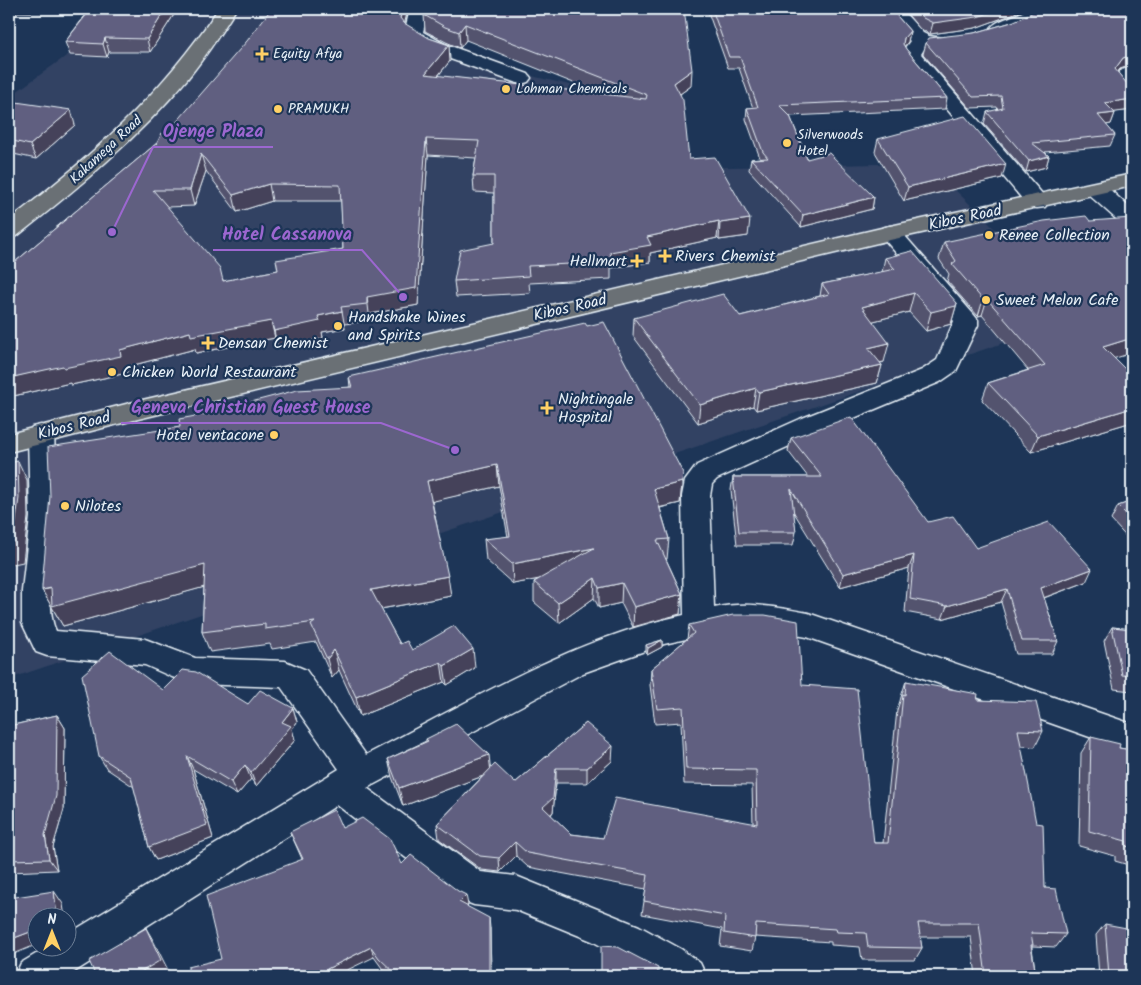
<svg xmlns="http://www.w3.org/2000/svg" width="1141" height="985" font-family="Kalam,sans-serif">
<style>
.built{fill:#314263}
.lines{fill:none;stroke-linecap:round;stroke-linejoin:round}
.minor-casing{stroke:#e8f1f8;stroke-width:3}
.primary-casing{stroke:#e8f1f8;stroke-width:3}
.trunk-casing{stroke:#e8f1f8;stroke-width:3}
.minor{fill:#1d3557;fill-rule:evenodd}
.primary{fill:#6a7074;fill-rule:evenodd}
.trunk{fill:#6a7074;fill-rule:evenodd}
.wall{fill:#53526e;stroke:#e8f1f8;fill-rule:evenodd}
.shaded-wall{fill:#44425a;stroke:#e8f1f8}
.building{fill:#615f80;stroke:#e8f1f8;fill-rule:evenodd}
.poi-dot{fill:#ffd166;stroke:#1d3557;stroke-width:2}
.labels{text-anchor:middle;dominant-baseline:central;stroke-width:4.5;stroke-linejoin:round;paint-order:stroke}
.far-poi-label{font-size:14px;fill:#e8f1f8;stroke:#1d3557;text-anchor:start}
.far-street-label{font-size:14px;fill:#e8f1f8;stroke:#1d3557}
.street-label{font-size:16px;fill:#e8f1f8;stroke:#1d3557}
.poi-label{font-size:16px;fill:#e8f1f8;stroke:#1d3557;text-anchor:start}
.leader{fill:none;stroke:#9c67d0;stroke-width:2}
.callout-dot{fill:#9c67d0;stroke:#1d3557;stroke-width:2}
.callout-label{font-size:18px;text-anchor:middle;font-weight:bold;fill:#9c67d0;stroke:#1d3557;stroke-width:4.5;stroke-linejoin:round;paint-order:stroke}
</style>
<rect width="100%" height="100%" fill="#1d3557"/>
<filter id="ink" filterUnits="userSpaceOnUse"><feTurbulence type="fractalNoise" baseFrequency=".02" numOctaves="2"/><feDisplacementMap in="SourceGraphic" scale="10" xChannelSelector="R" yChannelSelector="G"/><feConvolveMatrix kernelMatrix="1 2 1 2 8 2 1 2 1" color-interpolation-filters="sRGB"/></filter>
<g filter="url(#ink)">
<!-- built -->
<path class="built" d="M97 9H421L414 48 574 86 580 170 928 163 1083 316 9 679V97L69 54Z"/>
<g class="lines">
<!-- minor casing -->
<g class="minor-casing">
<g id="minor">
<path d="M410 9H428L423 32 445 44 528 74 531 78 528 82 521 84 514 82 431 52 407 38 404 34Z"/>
<path d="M883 9H901L923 33 929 36 944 38 947 42 944 46H926L921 54 1045 197 1048 202 1045 207 1037 208 1029 207 905 59 903 55 904 49 910 41 900 31Z"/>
<path d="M1027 9H1046C1036 23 1010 36 994 32L991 28C997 19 1017 17 1027 9Z"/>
<path d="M1132 67V97L1125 95 1113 80 1121 70Z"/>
<path d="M1096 183 1104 184 1132 210V228L1124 226 1088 194 1085 189 1088 184Z"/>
<path d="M890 226 898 228 974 315 978 320V325L956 371 940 382 818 433 717 479 712 484 710 496 714 608C746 601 776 607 808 613L1132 724V752L807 637 762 629H730L664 644 583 673 367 788 481 872 516 876 639 926 681 949 700 963 706 976H656L592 941 516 910 474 905 461 900 337 805 68 976H15L21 963 46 948H68V934L339 769 281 687 195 684 172 677 145 665 47 656 36 652 22 623V591L30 517 28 434 32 427 41 425 50 427 54 434C55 461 58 489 58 516 58 546 43 605 56 631L145 639 195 658 285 661 306 670 366 755C469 702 571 639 684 615L682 496 685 481 697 465 800 419 922 370 937 360 954 321 879 233 882 228Z"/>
</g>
</g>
<!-- primary casing -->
<g class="primary-casing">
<path id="primary" d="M1132 174V186L890 240 138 419 9 452V434L138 401 890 226Z"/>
</g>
<!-- trunk casing -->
<g class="trunk-casing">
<path id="trunk" d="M218 9H236C221 33 206 56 188 78 138 138 78 188 17 236L9 238V220C89 159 162 94 218 9Z"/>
</g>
<!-- minor -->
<use href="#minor" class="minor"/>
<!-- primary -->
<use href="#primary" class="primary"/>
<!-- trunk -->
<use href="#trunk" class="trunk"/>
</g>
<!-- wall -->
<g class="wall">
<path d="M9 9H174L175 13 150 52H109L107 57 70 55 65 42 87 13 18 12Z"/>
<path d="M425 9 691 86 680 94 689 159 748 236 719 240 717 238 650 253V262L611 268V279L529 283 530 293 456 297 454 281 494 243V193L474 192 473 176 476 158 428 155 418 305 370 314V321L344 324 345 328 322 332 323 338 278 348 275 338 196 353 195 349 126 367 127 373 71 385 70 383 9 397V267L157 143 167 133 404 24 429 38 449 45 450 61 438 76 601 94 466 40 460 48 446 42 425 31 424 15ZM206 171 237 212 272 201H341L343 249 278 270 224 281 167 207 194 206Z"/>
<path d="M707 9H891L910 31 908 42 904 46 906 49 947 98 945 109 790 116 807 159 874 197 872 209 801 227 749 170 751 159 760 158 746 119 747 108H753L739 68H728Z"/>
<path d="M903 9H1023L1008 16 975 28 930 34 920 29Z"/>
<path d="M1132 9V66V65L1120 69 1117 72 1128 85 1132 86V110L1114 112 1115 113 1111 124 1106 125 1115 135 1110 146 1045 152 1049 156 1046 167 1026 172 984 124 987 112 998 110 997 107 970 108 923 54 926 43 974 33 1012 22Z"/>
<path d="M9 101 75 125 36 159 9 153Z"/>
<path d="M878 139 1002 178 904 201 875 152Z"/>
<path d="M944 242 1114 358 1132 376V422L1031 452 982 400 988 383 1028 370 982 315 978 316 947 281 949 274 939 259Z"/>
<path d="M885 258 957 303 951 324 926 331 909 312 873 321 884 362 880 363 882 365 877 383 756 410 753 406 698 423 633 336 634 318 740 316 820 296 822 284 882 272Z"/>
<path d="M349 377 682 482 680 503 660 508 669 539 667 559H666L682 594 680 614 633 627 621 603 599 608 594 598 559 623 534 602V582L539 579 513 584 486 560 484 539 508 537 499 486 432 501 451 596 381 609 400 644 412 650 475 668 447 685 444 682 360 716 339 670 332 678 316 642 272 649 270 644 210 652 202 632 204 587 63 626 42 590 180 427 252 406 350 387Z"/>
<path d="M791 438 928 522 976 548 1086 582 1044 598 1058 641 1052 654H1016L1001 602 942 619 905 612 909 568 840 587 793 511 796 532 793 545H737L731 490 733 477H808L788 451Z"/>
<path d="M1132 501V543L1111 520 1118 506Z"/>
<path d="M689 625 802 685 874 843H883L897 710 900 701 901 697 906 681 977 700 1043 731 1035 747 1021 746 1045 888 1066 934 1056 947 1032 946V948L1036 976H976L971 937H920L922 948 915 960H862L860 947 831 945V942L755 937 752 951 720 946 722 929 642 914 646 889 528 867 516 856 500 872 482 870 439 839 437 824 483 776 403 806 392 777 388 759 426 741V739L490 769 515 783 586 723 612 761 587 783H556L553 812 551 815 571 834 603 838 753 824 752 785 684 784 681 722 655 724 650 685 651 669 687 639Z"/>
<path d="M1112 627 1132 629V691L1114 689 1104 641Z"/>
<path d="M662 640V647L647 655 646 652V645Z"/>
<path d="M163 690 248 704 293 708 297 722 292 729 295 740 256 786 251 779 237 795 193 769 213 838 156 860 149 847 134 787 107 769 99 756Z"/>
<path d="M57 715 65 728 64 809 53 847 57 870 9 872V726Z"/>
<path d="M1091 737 1119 748 1132 750V866L1115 861V856L1079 846 1081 753Z"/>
<path d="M342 828 468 905 467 906 490 928 491 976H391L382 968 374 957 221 959 302 859 290 832Z"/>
<path d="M1105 924 1132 976H1099L1096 935Z"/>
</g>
<!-- shaded-wall -->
<g class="shaded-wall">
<path d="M9 9H17L18 12 9 23Z"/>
<path d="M166 9H174L175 13 150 52 147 39Z"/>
<path d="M403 9H408L402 34 400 18Z"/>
<path d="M1002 9H1023L1008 16 975 28 930 34 933 23Z"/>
<path d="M465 24 466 40 460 48 459 32Z"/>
<path d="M910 31 908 42 902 49 904 38Z"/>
<path d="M105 38 109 52 107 57 103 44Z"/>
<path d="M449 45 450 61 426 90 425 74Z"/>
<path d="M1132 55V65L1120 69 1111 80 1115 69 1123 58Z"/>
<path d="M692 70 691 86 673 99 674 83Z"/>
<path d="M1132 99V110L1101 114 1105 103Z"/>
<path d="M71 110 75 125 36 159 30 145Z"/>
<path d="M1115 113 1111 124 1094 127 1098 115Z"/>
<path d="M426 139 428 155 418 305 370 314V321L367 297Z"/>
<path d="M201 154 206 171 194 206 190 190Z"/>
<path d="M1049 156 1046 167 1026 172 1029 161Z"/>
<path d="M1006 164 1002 178 904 201 908 187Z"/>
<path d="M269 184 272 201 237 212 233 195Z"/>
<path d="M874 197 872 209 801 227 803 215Z"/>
<path d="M750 219 748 236 719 240 720 223Z"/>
<path d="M719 221 717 238 650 253V262L611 268 612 262 610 252 647 237Z"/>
<path d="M914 293 909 312 858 325 862 307Z"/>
<path d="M987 299 982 315 978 316 983 300Z"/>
<path d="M957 303 951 324 926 331 931 312Z"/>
<path d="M342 311 345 328 322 332 323 338 278 348 274 331 318 316Z"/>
<path d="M271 321 275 338 196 353 195 349 126 367 127 373 71 385 70 383 9 397V378L190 332Z"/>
<path d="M1132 338V353L1096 364 1103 347Z"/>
<path d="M889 343 884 362 863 366 868 348Z"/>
<path d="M882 365 877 383 756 410 759 392Z"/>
<path d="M756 388 753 406 698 423 700 405Z"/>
<path d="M1132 408V422L1031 452 1038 436Z"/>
<path d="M18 461 27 480 28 517 23 562 9 565V544Z"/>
<path d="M497 465 499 486 430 502 427 481Z"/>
<path d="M682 482 680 503 653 509 654 489Z"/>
<path d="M594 548 593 569 513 584 512 564Z"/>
<path d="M914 555 909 568 840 587 843 574Z"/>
<path d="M205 565 212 585 63 626 42 590Z"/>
<path d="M1092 569 1086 582 1035 601 1041 588Z"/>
<path d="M448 576 451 596 375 610 371 590Z"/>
<path d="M595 578 594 598 559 623 558 603Z"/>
<path d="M622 583 621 603 599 608V588Z"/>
<path d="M1007 589 1001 602 942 619 947 606Z"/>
<path d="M682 594 680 614 633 627 634 607Z"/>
<path d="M662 640V647L647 655 648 648Z"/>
<path d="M473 649 475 668 447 685 444 666Z"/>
<path d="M334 650 339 670 332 678 327 659Z"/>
<path d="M441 662 444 682 360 716 356 697Z"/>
<path d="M293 708 297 722 292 729 295 740 256 786 251 773 282 722Z"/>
<path d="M57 715 65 728 64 809 53 847 57 870 49 859 45 835Z"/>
<path d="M613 746 612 761 587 783V768Z"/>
<path d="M489 755 491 773 403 806 399 788Z"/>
<path d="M187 756 193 769 213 838 156 860 149 847Z"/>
<path d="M245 765 251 779 237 795 231 782Z"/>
<path d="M556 768V783L553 812 543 821V807Z"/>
<path d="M515 842 516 856 500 872 499 858Z"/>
<path d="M54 891 63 904 65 918H57Z"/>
<path d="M466 895 468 905 461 912 459 902Z"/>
<path d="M489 918 490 928 491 976H486Z"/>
<path d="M146 928 153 940 169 972 161 976H134Z"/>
<path d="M38 929V944L9 956V940Z"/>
<path d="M371 947 374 957 335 976H329L327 969Z"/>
</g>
<!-- building -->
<g class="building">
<path d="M91 9H166L147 39 105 38 103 44 65 42Z"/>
<path d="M271 9H403L400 18 404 23 429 38 449 45 425 74 646 99 647 95 465 24 459 32 445 27 424 15 425 9H684L692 70 674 83 683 100 689 159 715 157 750 219 720 223 719 221 647 237 651 245 610 252 612 262 528 266 529 276 454 281 460 250 494 243V176H473L479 141 426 139 416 288 367 297V304L341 307 342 311 318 316 320 321 274 331 271 321 191 336 190 332 120 350 121 356 64 368 63 366 9 378V267L157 143 162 133H167L247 41ZM201 154 233 195 269 184 340 185 343 249 276 260 278 270 223 281 220 268 153 190H190Z"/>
<path d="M712 9H891L910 31 904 38 903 44 906 49 947 98 779 105 790 116 807 159 829 153 874 197 803 215 751 159 768 158 763 152 747 108 758 107 740 57H729Z"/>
<path d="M915 9H1002L977 17 933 23 923 18Z"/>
<path d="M1040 9H1132V55L1123 58 1115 69 1128 85 1132 86V99L1105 103 1115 113 1098 115 1115 135 1032 143 1049 156 1029 161 987 112 1003 108 1001 96 973 97 926 43 929 38 974 33 1012 22Z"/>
<path d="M9 101 71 110 30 145 9 140Z"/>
<path d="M965 116 1006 164 908 187 878 139Z"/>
<path d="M1086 216 1090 221 1132 218V338L1103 347 1132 376V408L1038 436 988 383 1045 365 987 299 983 300 952 264 956 261 944 242 1044 221Z"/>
<path d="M912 251 957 303 956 306 931 312 914 293 862 307 889 343 868 348 882 365 759 392 756 388 700 405 634 318 723 294 740 316 829 294 822 284 895 269 885 258Z"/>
<path d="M604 322 683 473 682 482 654 489 669 539 657 540 682 594 634 607 622 583 599 588 595 578 558 603 534 582 594 548 512 564 484 539 510 536 497 465 427 481 448 576 371 590 400 644 407 641 412 650 454 626 473 649 444 666 441 662 356 697 334 650 327 659 311 625 315 622 265 629V624L202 632 205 565 52 606 51 588 42 590V586L50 496 48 447 180 427 179 419 252 406 251 402 297 390 352 387 349 377 585 323 587 326Z"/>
<path d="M851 417 928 522 953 516 976 548 1049 522 1092 569 1041 588 1058 641H1022L1007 589 947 606 910 599 914 555 843 574 791 489 796 532H739L733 477H822L791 438Z"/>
<path d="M18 461 19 498 13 543 9 544V463Z"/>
<path d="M1132 501V520L1118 506Z"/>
<path d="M733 615H765L798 621 802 685 857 689 874 843H888L903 694 905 695 906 681 978 694 977 700 1036 702 1043 731 1018 730 1036 823 1043 824 1045 888 1056 889 1066 934 1031 933 1033 945H1031L1036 976H986L979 923H918L922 948 868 947 866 933 837 932 836 929 756 924 755 938 724 933 725 916 644 901 648 875 527 853 515 842 499 858 480 856 437 824 495 764 515 783 586 723 613 746 587 768H556L553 798 543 807 571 834 603 838 615 798 757 824 756 770 686 769 683 707 657 709 651 669 694 633 689 625Z"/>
<path d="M1112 627 1132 629V676L1122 675Z"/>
<path d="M662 640 648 648 646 645Z"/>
<path d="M110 651 163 690 183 670 196 672 248 704 260 690 293 708 282 722 291 726 251 773 245 765 231 782 187 756 207 825 149 847 131 777 99 756 82 675Z"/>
<path d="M57 715 56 796 45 835 49 859 9 860V726Z"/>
<path d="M456 724 489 755 399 788 388 759 428 741 426 739Z"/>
<path d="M1091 737 1120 744 1119 748 1132 750V848L1126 846V841L1089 831Z"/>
<path d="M334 810 342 828 362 818 390 839 402 864 411 855 458 891 466 895 459 902 489 918V972L486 976H398L379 958 371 947 327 969 329 976H188V967L221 959 206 896 303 859 290 832Z"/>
<path d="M54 891 57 918H38V929L9 940V898Z"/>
<path d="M1105 924 1132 929V976H1109Z"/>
<path d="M146 928 161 960 134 976H86L94 972 89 961Z"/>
<path d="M601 946 618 947 658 968V976H601Z"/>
</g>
</g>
<!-- markers -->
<g class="poi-dot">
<path d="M259.5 46.5h5v5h5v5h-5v5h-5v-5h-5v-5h5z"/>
<circle cx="506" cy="89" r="5"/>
<circle cx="278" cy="109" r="5"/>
<circle cx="787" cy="143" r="5"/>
<circle cx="989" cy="235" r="5"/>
<path d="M662.5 248.5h5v5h5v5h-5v5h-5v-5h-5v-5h5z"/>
<path d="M634.5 253.5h5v5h5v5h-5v5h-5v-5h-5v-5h5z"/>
<circle cx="986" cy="300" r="5"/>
<circle cx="338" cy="326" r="5"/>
<path d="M205.5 335.5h5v5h5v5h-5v5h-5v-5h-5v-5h5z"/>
<circle cx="112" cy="372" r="5"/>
<path d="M544.5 400.5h5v5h5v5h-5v5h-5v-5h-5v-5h5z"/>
<circle cx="274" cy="435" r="5"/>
<circle cx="65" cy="506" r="5"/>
</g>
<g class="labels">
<!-- far-poi labels -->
<g class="far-poi-label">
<text x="273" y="54">Equity Afya</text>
<text x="516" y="89">Lohman Chemicals</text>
<text x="288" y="109">PRAMUKH</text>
<text x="797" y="135">Silverwoods<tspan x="797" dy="16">Hotel</tspan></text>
</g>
<!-- far-street labels -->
<g class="far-street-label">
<text transform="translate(106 150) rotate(-43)">Kakamega Road</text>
</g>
<!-- street labels -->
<g class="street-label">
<text transform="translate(965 218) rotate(-12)">Kibos Road</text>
<text transform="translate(570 308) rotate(-13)">Kibos Road</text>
<text transform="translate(74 426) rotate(-14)">Kibos Road</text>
</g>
<!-- poi labels -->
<g class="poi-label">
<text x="999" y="235">Renee Collection</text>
<text x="675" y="256">Rivers Chemist</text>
<text x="627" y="261" text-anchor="end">Hellmart</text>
<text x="996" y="300">Sweet Melon Cafe</text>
<text x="348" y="317">Handshake Wines<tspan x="348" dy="18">and Spirits</tspan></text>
<text x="218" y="343">Densan Chemist</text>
<text x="122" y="372">Chicken World Restaurant</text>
<text x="558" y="399">Nightingale<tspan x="558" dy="18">Hospital</tspan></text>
<text x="264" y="435" text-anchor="end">Hotel ventacone</text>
<text x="75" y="506">Nilotes</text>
</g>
</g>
<!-- callouts -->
<path class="leader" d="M112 232L153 147H273M403 297L362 250H213M455 450L381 423H121"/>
<g class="callout-dot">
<circle cx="112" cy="232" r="5"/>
<circle cx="403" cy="297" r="5"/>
<circle cx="455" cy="450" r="5"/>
</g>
<g class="callout-label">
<text x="213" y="137">Ojenge Plaza</text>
<text x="287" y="240">Hotel Cassanova</text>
<text x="251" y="413">Geneva Christian Guest House</text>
</g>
<!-- margin -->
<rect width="1141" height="985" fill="none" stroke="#1d3557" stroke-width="30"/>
<rect x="15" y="15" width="1111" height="955" fill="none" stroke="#e8f1f8" stroke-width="2" filter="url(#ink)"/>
<!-- north arrow -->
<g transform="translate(52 932)"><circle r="24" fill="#1d3557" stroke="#6e8097"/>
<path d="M0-4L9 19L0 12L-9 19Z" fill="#ffd166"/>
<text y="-8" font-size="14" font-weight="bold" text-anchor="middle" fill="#e8f1f8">N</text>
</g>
</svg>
